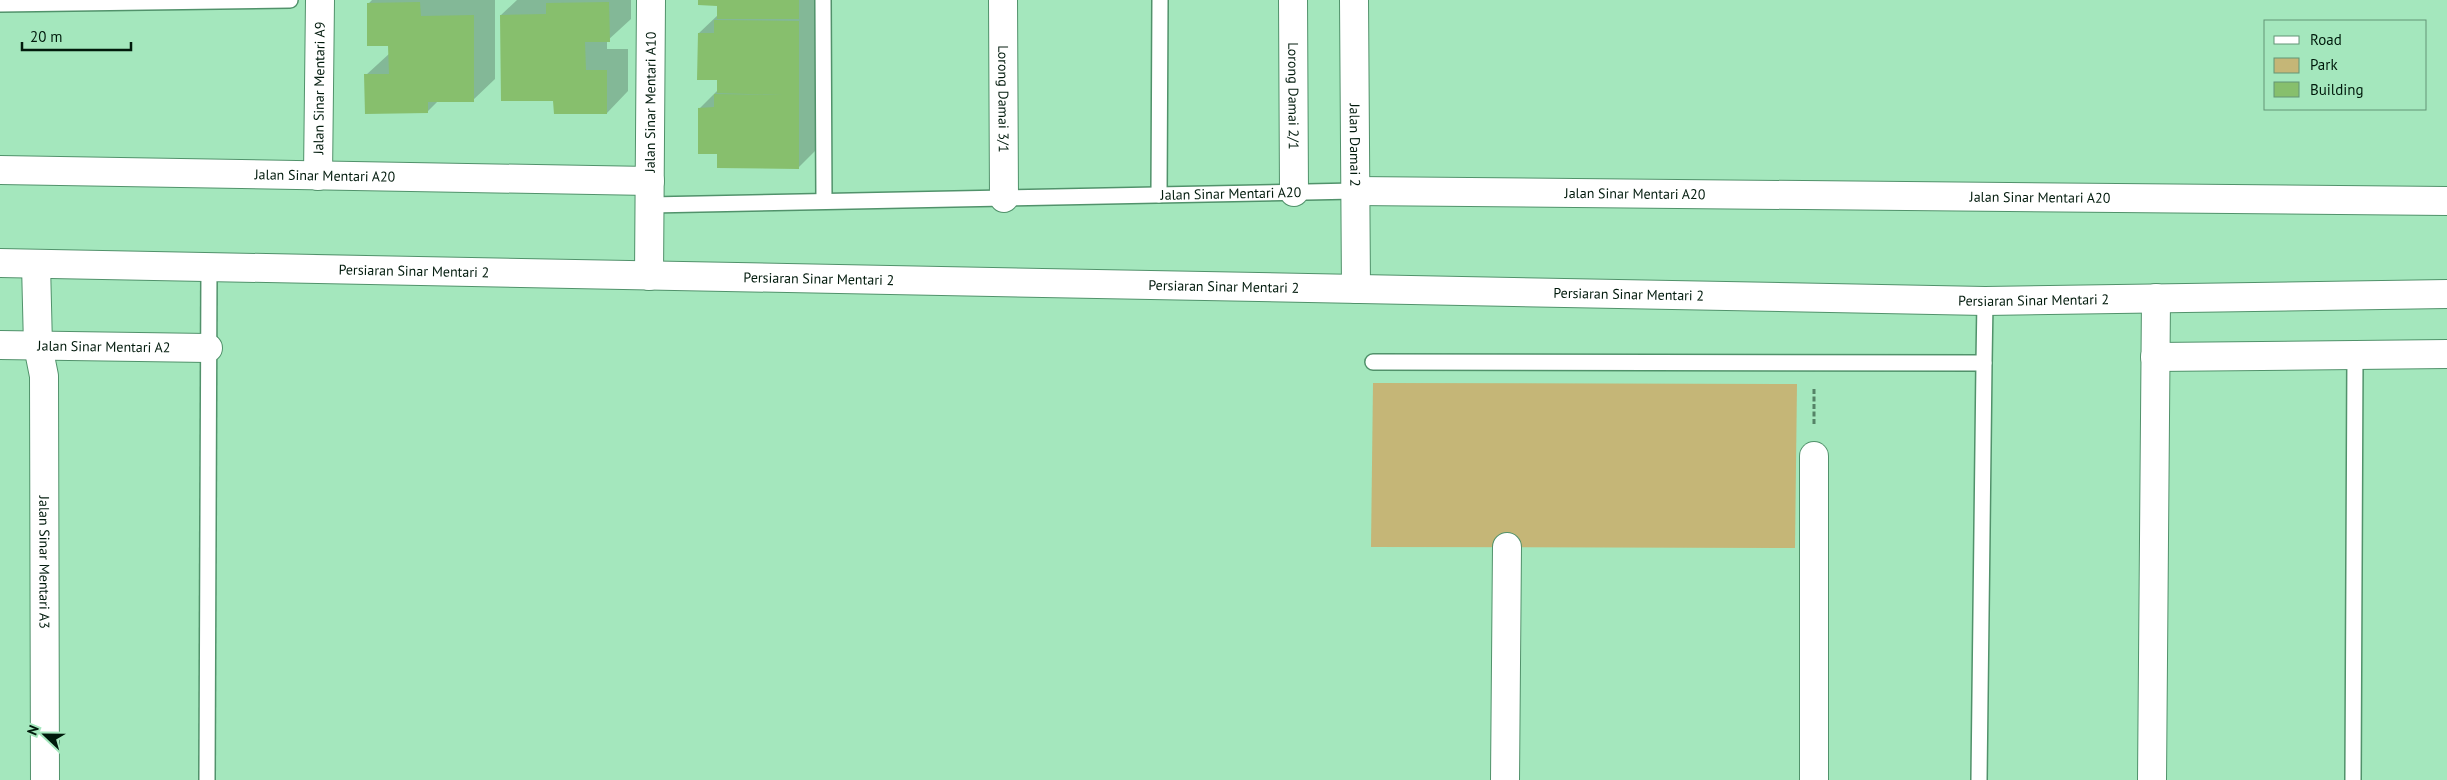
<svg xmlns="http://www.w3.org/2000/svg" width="2447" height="780" font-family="'PT Sans',sans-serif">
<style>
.green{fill:#c5b677}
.shadow{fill:#0003}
.building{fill:#87bf6d}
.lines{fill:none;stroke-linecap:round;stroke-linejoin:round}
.service-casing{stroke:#51926b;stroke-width:18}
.minor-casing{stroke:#51926b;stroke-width:30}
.path{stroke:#558367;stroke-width:3;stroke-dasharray:5 2.5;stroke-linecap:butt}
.service{stroke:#fff;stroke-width:15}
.minor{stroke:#fff;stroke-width:28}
.labels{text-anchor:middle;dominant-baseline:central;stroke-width:4.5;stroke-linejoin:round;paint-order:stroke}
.street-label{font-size:14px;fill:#011a0c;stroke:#a4e7bd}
</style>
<rect width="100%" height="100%" fill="#a4e7bd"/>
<!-- green -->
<path class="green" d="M1373 383 1797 384 1795 548 1371 547Z"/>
<!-- shadow -->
<g class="shadow">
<path d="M372 0H495V79L473 100 438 101 427 112 366 75 390 53 389 45 369 3Z"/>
<path d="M517 0H631V19L607 41V49H628V91L607 113 554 99 501 15Z"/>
<path d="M699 0H820V146L798 168 719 153 700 108 718 90V78L699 33 719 14V4Z"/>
</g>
<!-- building -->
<g class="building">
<path d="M698 0H799V19H717V6L698 5Z"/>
<path d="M420 2 421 16 474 15V102H428V113L365 114 364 74H389L388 46H367V3Z"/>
<path d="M609 2 610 42H585L586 70H607V114H554L553 101H501L500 15 546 14V3Z"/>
<path d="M714 20 799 21V169L717 168V154H698V108L714 107V94L784 95 717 93V80H697L698 33H714Z"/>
</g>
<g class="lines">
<!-- service casing -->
<g class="service-casing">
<g id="service">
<path d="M823 0 824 201"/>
<path d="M0 4 290 0"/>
<path d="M1159 195 1160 0"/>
<path id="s1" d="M650 205 1355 191"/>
<path d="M1373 362 1984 363 1985 301"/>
<path d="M207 780 209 267"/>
<path d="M1979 780 1984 363"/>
<path d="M2353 780 2355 355"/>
</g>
</g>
<!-- minor casing -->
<g class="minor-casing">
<g id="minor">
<path id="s2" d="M1003 0 1004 198"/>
<path id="s3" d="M1293 0 1294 192"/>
<path id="s4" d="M1354 0 1356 289"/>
<path id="s5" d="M0 170 650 181"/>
<path id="s6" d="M318 176 320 0"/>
<path id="s7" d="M1355 191 2447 201"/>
<path id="s8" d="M0 263 1985 301 2447 294"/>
<path id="s9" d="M36 264 38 346 44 376 45 780"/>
<path id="s10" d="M649 276 651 0"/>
<path id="s11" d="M0 345 208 348"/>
<path d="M2155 357 2447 354"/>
<path d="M1505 780 1507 547"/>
<path d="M1814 780V456"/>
<path d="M2152 780 2156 298"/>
</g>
</g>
<!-- path -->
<path class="path" d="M1814 389V425"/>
<!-- service -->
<use href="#service" class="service"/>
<!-- minor -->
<use href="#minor" class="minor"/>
</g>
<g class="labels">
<!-- street labels -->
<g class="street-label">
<text stroke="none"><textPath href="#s6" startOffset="88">Jalan Sinar Mentari A9</textPath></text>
<text stroke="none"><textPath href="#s3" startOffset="96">Lorong Damai 2/1</textPath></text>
<text stroke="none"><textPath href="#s2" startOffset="99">Lorong Damai 3/1</textPath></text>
<text stroke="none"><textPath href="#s10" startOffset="174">Jalan Sinar Mentari A10</textPath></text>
<text stroke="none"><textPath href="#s4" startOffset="145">Jalan Damai 2</textPath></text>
<text stroke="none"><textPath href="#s5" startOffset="325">Jalan Sinar Mentari A20</textPath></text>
<text stroke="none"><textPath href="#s1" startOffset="581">Jalan Sinar Mentari A20</textPath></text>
<text stroke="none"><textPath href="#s7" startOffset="280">Jalan Sinar Mentari A20</textPath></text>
<text stroke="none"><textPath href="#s7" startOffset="685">Jalan Sinar Mentari A20</textPath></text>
<text stroke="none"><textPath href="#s8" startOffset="414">Persiaran Sinar Mentari 2</textPath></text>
<text stroke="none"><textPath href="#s8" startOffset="819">Persiaran Sinar Mentari 2</textPath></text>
<text stroke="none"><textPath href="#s8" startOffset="1224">Persiaran Sinar Mentari 2</textPath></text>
<text stroke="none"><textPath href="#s8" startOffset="1629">Persiaran Sinar Mentari 2</textPath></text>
<text stroke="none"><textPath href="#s8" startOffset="2034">Persiaran Sinar Mentari 2</textPath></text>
<text stroke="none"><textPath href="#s11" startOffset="104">Jalan Sinar Mentari A2</textPath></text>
<text stroke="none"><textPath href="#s9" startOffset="299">Jalan Sinar Mentari A3</textPath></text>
</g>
</g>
<!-- legend -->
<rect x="2264" y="20" width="162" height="90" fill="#a4e7bd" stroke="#639576"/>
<rect x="2274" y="36" width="25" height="8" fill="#ffffff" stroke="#639576"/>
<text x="2310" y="45" font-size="15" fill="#011a0c">Road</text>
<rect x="2274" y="58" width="25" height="15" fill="#c5b677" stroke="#639576"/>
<text x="2310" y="70" font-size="15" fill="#011a0c">Park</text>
<rect x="2274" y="82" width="25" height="15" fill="#87bf6d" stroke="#639576"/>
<text x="2310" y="95" font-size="15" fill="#011a0c">Building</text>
<!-- north arrow -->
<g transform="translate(45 735) rotate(292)" stroke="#a4e7bd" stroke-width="4" paint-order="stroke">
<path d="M0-4L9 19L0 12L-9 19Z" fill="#011a0c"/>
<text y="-8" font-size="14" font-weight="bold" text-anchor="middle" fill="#011a0c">N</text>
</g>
<!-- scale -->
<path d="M22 42v8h109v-8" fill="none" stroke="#011a0c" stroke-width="2.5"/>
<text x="30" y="42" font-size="15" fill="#011a0c" stroke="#a4e7bd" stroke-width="4" paint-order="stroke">20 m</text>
</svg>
